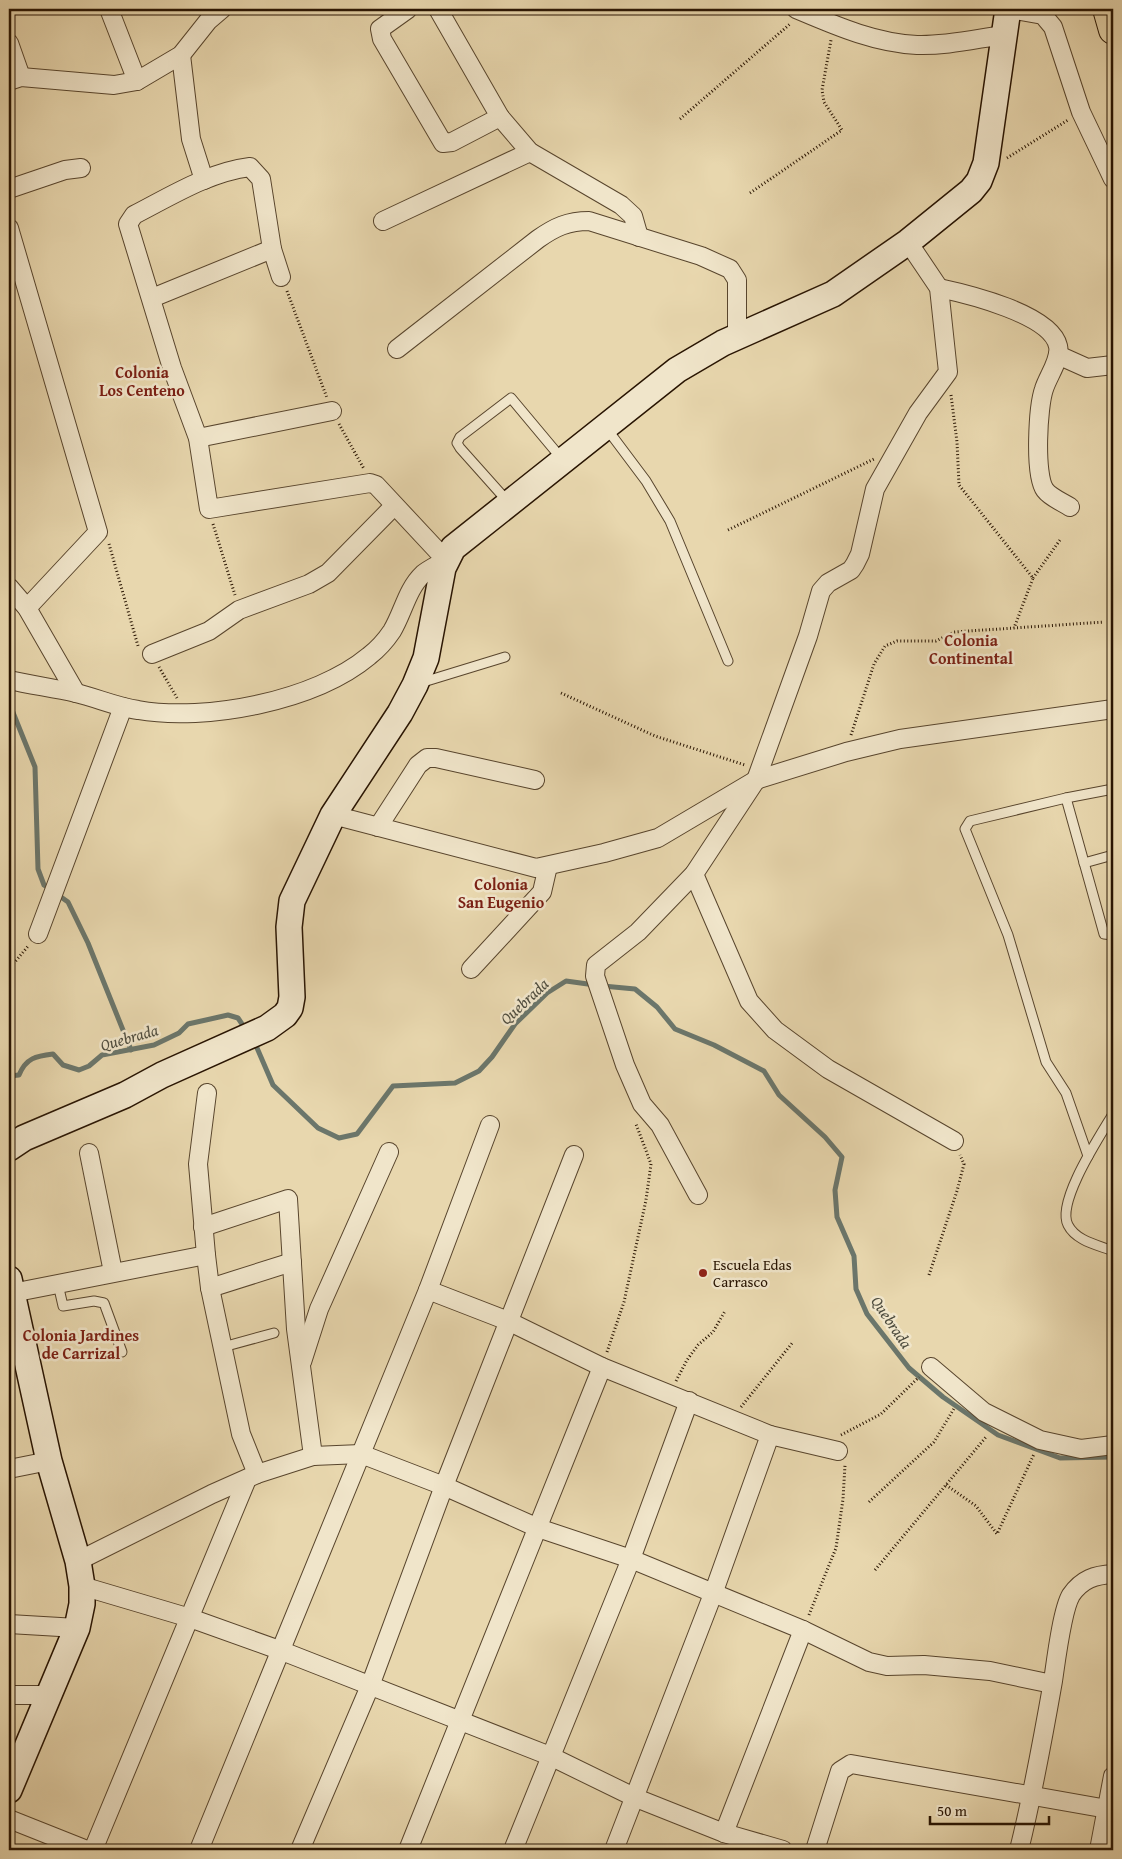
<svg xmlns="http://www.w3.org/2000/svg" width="1122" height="1859" font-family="'Gentium Book Plus',serif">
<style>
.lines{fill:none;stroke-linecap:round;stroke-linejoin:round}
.stream{stroke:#6b766b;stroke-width:5}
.lane-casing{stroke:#58452d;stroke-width:11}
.street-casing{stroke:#58452d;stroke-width:20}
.secondary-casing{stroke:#281402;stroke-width:28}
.highway-casing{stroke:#281402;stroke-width:30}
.path{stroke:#281402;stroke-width:3;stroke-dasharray:1 2.5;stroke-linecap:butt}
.lane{stroke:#f0e5ca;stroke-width:9}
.street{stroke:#f0e5ca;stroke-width:18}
.secondary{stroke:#f0e5ca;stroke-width:25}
.highway{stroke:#e8d7ae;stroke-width:28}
.poi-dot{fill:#8f2418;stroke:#f0e5ca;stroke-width:2}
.labels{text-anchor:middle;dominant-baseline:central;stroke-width:5;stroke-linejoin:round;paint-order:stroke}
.poi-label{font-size:15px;fill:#281402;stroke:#f0e5ca;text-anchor:start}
.neighbourhood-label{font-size:16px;font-weight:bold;fill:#7a1f14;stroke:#f0e5ca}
.water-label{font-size:16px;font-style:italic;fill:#4f4d3f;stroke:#f0e5ca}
</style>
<rect width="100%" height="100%" fill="#e8d7ae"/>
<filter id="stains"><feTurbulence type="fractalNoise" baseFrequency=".004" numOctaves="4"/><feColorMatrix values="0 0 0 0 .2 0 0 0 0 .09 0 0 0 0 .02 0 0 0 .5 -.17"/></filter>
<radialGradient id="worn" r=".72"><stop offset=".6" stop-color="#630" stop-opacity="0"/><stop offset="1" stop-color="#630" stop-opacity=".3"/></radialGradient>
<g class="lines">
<!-- stream -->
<g class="stream">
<path d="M9 685 12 710 35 767 38 869 44 885 68 902 88 943 131 1050"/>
<path d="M603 986 635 989 657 1007 675 1029 714 1045 764 1071 779 1095 825 1137 842 1157 835 1190 837 1217 854 1256 856 1289 867 1314 909 1368 943 1397 998 1435 1060 1458 1113 1457"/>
<path d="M254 1041 273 1085 318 1128 339 1138 357 1134 393 1086 455 1083 479 1071 492 1057 515 1024 547 993 566 981 595 985"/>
<path d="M9 1076 19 1075C26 1058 36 1056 53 1054L63 1065 79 1070 89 1066 102 1055 154 1045 179 1033 188 1024 228 1015 238 1018 246 1030"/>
</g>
<!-- lane casing -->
<g class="lane-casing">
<g id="lane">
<path d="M607 429 646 481 670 521 728 661"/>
<path d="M509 503 460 448 457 443 460 437 511 398 562 459"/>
<path d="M420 683 505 657"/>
<path d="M1066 798 1104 934 1113 935"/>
<path d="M1084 863 1113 855"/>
<path d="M1113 1114C1100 1136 1056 1202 1068 1225 1076 1241 1098 1245 1113 1251"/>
<path d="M1088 1156 1066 1093 1046 1062 1008 935 965 829 970 821 1066 798 1113 789"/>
<path d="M58 1284 63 1306 94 1301 104 1303 122 1352"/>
<path d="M223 1347 274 1333"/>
</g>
</g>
<!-- street casing -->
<g class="street-casing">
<g id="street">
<path d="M109 9 137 81"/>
<path d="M408 9 380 29 382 39 443 143 452 142 500 117 438 9"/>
<path d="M796 9C834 25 874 43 917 45 946 46 975 39 1004 35"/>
<path d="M1010 9 1043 15 1053 27 1081 112 1113 179"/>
<path d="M9 43 21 77"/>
<path d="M181 55 191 139 204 180"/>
<path d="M9 81 21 77 114 85 137 81 181 55 208 21 222 9"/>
<path d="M500 117 530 152 621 205 633 216 639 237"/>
<path d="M9 189 65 170 81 168"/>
<path d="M383 221 530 152"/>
<path d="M9 228 98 532 27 608"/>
<path d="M939 288C967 294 1051 314 1058 346 1061 359 1048 376 1044 389 1038 406 1034 475 1045 490 1050 497 1062 502 1070 507"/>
<path d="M152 298 272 249"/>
<path d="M397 349 538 239C555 227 568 221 589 221L701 256 730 269 737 280V337"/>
<path d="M1058 355 1087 368 1113 365"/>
<path d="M198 438 332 411"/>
<path d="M9 587 27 608 76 693"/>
<path d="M152 654 209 631 239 610 309 584 328 573 394 506"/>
<path d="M9 680C31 685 54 688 76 693 97 698 117 707 138 710 206 722 315 701 369 656 378 649 386 640 392 631 403 613 407 589 423 574 429 569 438 565 446 560L376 485 370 483 209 509 198 438 172 368 128 224 134 215C171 196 209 172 250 167L261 179 272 249 281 277"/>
<path d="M333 815 536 868 604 853 658 838 756 780 846 752 900 739 1113 709"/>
<path d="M378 827 418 765 427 758H436L535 780"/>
<path d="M694 874 749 1001 775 1030 828 1069 954 1141"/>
<path d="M38 934 123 707"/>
<path d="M471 969 542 892 548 866"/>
<path d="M207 1093 198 1164 206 1255 210 1288 241 1434 257 1474"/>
<path d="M89 1153 113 1272"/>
<path d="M698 1195 660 1125 642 1104 625 1065 595 976 596 965 638 932 694 874 756 780 808 636 821 591 828 583 851 570 855 564 860 554 875 489 918 413 948 372 939 288 908 242"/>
<path d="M203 1227 288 1199 296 1329 313 1456"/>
<path d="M210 1288 292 1262"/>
<path d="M428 1290 508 1321 602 1367 770 1435 838 1451"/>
<path d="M12 1293 206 1255"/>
<path d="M302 1362 319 1309 389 1152"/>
<path d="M931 1367 984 1412 1040 1440 1081 1449 1113 1445"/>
<path d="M9 1469 49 1461"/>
<path d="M78 1561 212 1494 257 1474 313 1456 361 1454 444 1486 538 1528 631 1559 803 1630 869 1662 887 1666 924 1665 990 1671 1052 1684"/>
<path d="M82 1586 190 1618 282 1651 550 1756 636 1798 724 1833 783 1850"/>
<path d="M9 1624 77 1628"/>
<path d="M9 1695H48"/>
<path d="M9 1819 87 1850"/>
<path d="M724 1833 803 1630"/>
<path d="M93 1850 247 1479"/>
<path d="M199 1850 428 1290 490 1125"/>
<path d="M300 1850 370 1686 444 1486 574 1155"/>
<path d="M408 1850 602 1367"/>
<path d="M513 1850 631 1559 689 1401"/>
<path d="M614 1850 713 1594 770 1435"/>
<path d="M815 1850 840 1771 851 1764 1113 1810"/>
<path d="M1019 1850C1033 1794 1043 1738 1053 1681 1056 1661 1062 1610 1071 1595 1082 1579 1095 1575 1113 1574"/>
<path d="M1099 1850 1113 1776"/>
</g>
</g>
<!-- secondary casing -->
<g class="secondary-casing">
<g id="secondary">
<path d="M9 1148 24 1138 125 1095 162 1075 267 1028 285 1015 290 1008 292 997 289 927 292 901 333 815 400 713 415 685 426 658 443 568 453 548 677 370 723 343 833 294 908 242 971 191 979 181 986 163 1008 9"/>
<path d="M9 1279 49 1461 78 1561 82 1586V1604L77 1628 9 1790"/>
</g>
</g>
<!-- highway casing -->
<g class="highway-casing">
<path id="highway" d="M1107 9 1113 30"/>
</g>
<!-- path -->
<g class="path">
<path d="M680 119 790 24"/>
<path d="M1007 158 1068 120"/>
<path d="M750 193 842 130 824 102 822 90 831 40"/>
<path d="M287 291 327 398"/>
<path d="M951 395 957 442 959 485 1033 578 1014 628"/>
<path d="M339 424 364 469"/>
<path d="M213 524 235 595"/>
<path d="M728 530 874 459"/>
<path d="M109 544 138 646"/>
<path d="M1033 578 1060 540"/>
<path d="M159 667 177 698"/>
<path d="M561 693 655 736 745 765"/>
<path d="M851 735 874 664 885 646 897 641H936L954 632 1104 622"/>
<path d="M9 969 29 945"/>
<path d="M929 1275 957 1191 964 1164 960 1155"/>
<path d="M607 1352 624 1302 646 1200 651 1164 636 1124"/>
<path d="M676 1381 687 1360 698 1345 713 1332 725 1311"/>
<path d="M741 1407 793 1342"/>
<path d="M841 1435 881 1414 919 1377"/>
<path d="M946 1485 976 1506 997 1534 1034 1454"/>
<path d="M869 1502 934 1442 955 1407"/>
<path d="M875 1570 986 1437"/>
<path d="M809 1615 836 1548 843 1499 845 1465"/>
</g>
<!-- lane -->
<use href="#lane" class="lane"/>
<!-- street -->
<use href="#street" class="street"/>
<!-- secondary -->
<use href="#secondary" class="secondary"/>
<!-- highway -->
<use href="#highway" class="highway"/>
</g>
<!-- markers -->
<circle class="poi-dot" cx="703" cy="1273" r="5"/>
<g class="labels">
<!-- poi labels -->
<g class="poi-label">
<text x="713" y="1264">Escuela Edas<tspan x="713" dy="17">Carrasco</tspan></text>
</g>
<!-- neighbourhood labels -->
<g class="neighbourhood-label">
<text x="142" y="372">Colonia<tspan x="142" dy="18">Los Centeno</tspan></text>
<text x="971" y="640">Colonia<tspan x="971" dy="18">Continental</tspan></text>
<text x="501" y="884">Colonia<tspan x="501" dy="18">San Eugenio</tspan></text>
<text x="81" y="1335">Colonia Jardines<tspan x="81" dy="18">de Carrizal</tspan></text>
</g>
<!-- water labels -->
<g class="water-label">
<text transform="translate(524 1001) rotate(-43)">Quebrada</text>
<text transform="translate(129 1037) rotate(-16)">Quebrada</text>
<text transform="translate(892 1322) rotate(56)">Quebrada</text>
</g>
</g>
<!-- margin -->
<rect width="1122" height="1859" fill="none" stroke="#e8d7ae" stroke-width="30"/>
<rect x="10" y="10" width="1102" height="1839" fill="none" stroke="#281402" stroke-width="2.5"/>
<rect x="15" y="15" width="1092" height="1829" fill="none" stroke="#281402"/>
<!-- scale -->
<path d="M930 1816v8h119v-8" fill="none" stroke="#281402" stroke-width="2.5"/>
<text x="937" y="1816" font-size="15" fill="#281402" stroke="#f0e5ca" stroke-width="4" paint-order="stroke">50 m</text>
<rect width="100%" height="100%" filter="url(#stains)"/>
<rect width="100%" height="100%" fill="url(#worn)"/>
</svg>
